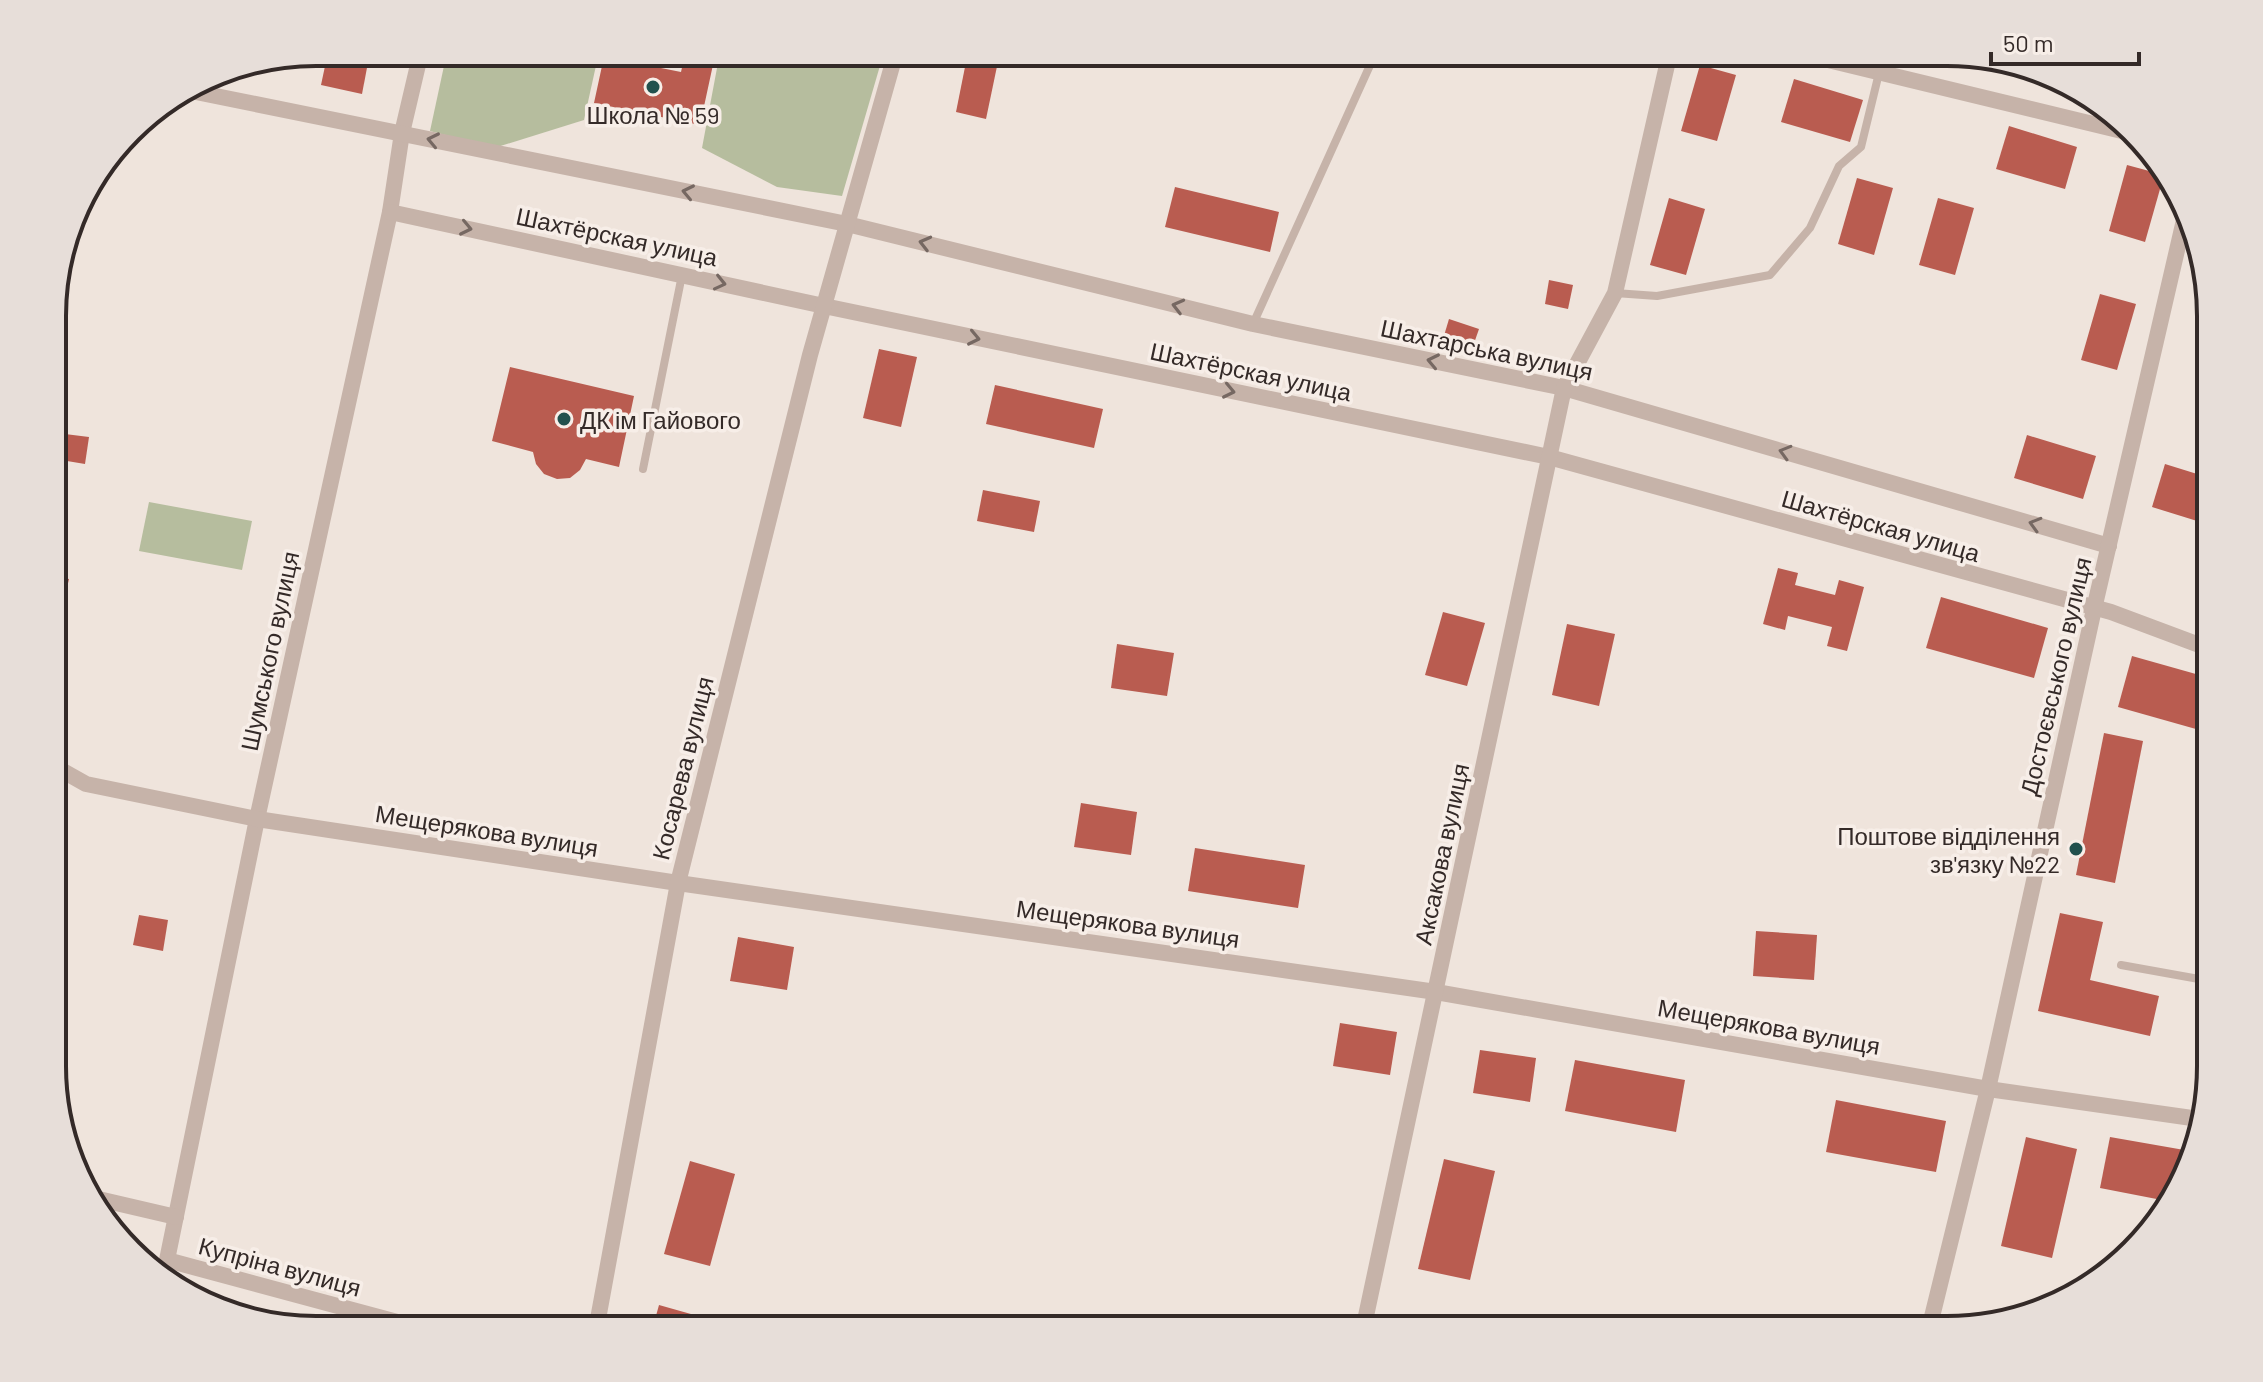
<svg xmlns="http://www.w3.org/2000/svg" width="2263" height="1382" font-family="Barlow,sans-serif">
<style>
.green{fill:#b6bd9e}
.building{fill:#b95c50}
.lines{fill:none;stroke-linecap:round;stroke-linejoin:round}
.service{stroke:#c6b3a9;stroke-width:8}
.minor{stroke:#c6b3a9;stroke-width:16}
.oneway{stroke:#766862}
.poi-dot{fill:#22514e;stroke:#f7eee8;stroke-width:3}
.labels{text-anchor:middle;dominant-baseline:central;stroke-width:7;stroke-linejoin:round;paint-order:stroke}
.poi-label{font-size:24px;fill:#342a28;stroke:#f7eee8}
.street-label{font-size:24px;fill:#342a28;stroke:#f7eee8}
.rim{fill:none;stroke:#342a28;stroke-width:4}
</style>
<rect width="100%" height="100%" fill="#efe4dc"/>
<!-- green -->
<g class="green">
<path d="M447 52H599L584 120 494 148 430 131Z"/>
<path d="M720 52H884L842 196 777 187 702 148Z"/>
<path d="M149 502 252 521 242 570 139 551Z"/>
</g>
<!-- building -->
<g class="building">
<path d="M328 52H370L362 94 321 85Z"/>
<path d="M605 52H638L636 63 681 72 685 54 714 60 700 125 594 103Z"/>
<path d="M968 52H1000L986 119 956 112Z"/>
<path d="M264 62 262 74 234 68Z"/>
<path d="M1700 65 1736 75 1717 141 1681 131Z"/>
<path d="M1794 79 1863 100 1850 142 1781 122Z"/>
<path d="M2009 126 2077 147 2065 189 1996 169Z"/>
<path d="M2127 165 2164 175 2145 242 2109 231Z"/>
<path d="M1857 178 1893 188 1874 255 1838 244Z"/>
<path d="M1175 187 1279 212 1270 252 1165 227Z"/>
<path d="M1669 198 1705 209 1686 275 1650 265Z"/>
<path d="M1938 198 1974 208 1955 275 1919 265Z"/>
<path d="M1549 280 1573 285 1568 309 1545 304Z"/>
<path d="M2100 294 2136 304 2117 370 2081 360Z"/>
<path d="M1449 319 1479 329 1472 349 1443 339Z"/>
<path d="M879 349 917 357 901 427 863 418Z"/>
<path d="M510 367 634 396 619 467 586 459 580 470 570 478 557 479 544 474 536 464 533 452 492 441Z"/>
<path d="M995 385 1103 409 1094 448 986 424Z"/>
<path d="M65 434 89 437 85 464 61 460Z"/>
<path d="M2027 435 2096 456 2083 499 2014 478Z"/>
<path d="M2165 464 2210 478V525L2152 507Z"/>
<path d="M983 490 1040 501 1034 532 977 521Z"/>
<path d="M1778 568 1798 573 1795 585 1835 595 1839 580 1864 587 1847 651 1827 646 1832 627 1788 616 1785 630 1763 624Z"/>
<path d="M54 576 69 579 64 601 54 599Z"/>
<path d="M1941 597 2048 628 2034 678 1926 648Z"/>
<path d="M1443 612 1485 623 1467 686 1425 675Z"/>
<path d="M1567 624 1615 634 1599 706 1552 695Z"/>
<path d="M1117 644 1174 653 1167 696 1111 688Z"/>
<path d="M2132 656 2210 678V733L2118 707Z"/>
<path d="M2104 733 2143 741 2115 883 2076 875Z"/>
<path d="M1081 803 1137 812 1131 855 1074 847Z"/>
<path d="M1195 848 1305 865 1298 908 1188 891Z"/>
<path d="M2060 913 2103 922 2090 980 2159 996 2150 1036 2038 1011Z"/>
<path d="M139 915 168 920 163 951 133 945Z"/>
<path d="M1756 931 1817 935 1814 980 1753 976Z"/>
<path d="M738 937 794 947 787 990 730 981Z"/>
<path d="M1340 1023 1397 1032 1390 1075 1333 1066Z"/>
<path d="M1480 1050 1536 1058 1530 1102 1473 1093Z"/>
<path d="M1575 1060 1685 1080 1676 1132 1565 1111Z"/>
<path d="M1836 1100 1946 1121 1936 1172 1826 1152Z"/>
<path d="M2026 1137 2077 1149 2052 1258 2001 1246Z"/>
<path d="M2110 1137 2190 1151 2175 1198 2172 1202 2100 1188Z"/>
<path d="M1444 1159 1495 1171 1470 1280 1418 1269Z"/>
<path d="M690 1161 735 1174 710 1266 664 1254Z"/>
<path d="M659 1305 744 1329V1330H652Z"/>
</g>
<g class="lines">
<!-- service -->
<g class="service">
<path d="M1615 293 1657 296 1770 275 1810 228 1839 166 1861 147 1879 73"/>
<path d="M1253 324 1376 52"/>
<path d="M643 469 682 275"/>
<path d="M2121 965 2210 981"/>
<path d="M164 1276 167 1260"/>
</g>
<!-- minor -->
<g class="minor">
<path d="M421 52 402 133 390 212 257 819 167 1260 427 1330"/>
<path d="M1795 52 2126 132"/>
<path d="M186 90 847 224 1253 324 1564 388 2109 546"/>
<path d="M390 212 824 306 1549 457 2111 612 2210 649"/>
<path d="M54 300 59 266"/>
<path d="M54 766 86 784 257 819 678 883 1436 992 1988 1089 2199 1119"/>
<path d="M90 1197 176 1217"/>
<path d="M1929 1329 1988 1089 2094 609 2184 220"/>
<path d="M596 1330 678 883 810 355 896 52"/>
<path d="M1363 1330 1564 388 1615 293 1670 52"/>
</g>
</g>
<!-- one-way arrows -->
<defs><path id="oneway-chevron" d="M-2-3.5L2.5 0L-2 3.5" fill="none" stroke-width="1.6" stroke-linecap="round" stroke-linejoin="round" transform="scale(2)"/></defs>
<g class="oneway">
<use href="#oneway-chevron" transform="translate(433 140) rotate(-168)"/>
<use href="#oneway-chevron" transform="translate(688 192) rotate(-168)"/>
<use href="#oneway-chevron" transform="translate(466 228) rotate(12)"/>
<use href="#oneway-chevron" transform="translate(925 243) rotate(-166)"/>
<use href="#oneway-chevron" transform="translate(720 283) rotate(13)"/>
<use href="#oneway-chevron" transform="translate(1178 306) rotate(-166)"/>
<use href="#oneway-chevron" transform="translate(974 338) rotate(12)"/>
<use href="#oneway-chevron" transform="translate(1433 361) rotate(-168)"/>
<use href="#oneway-chevron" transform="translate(1229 391) rotate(12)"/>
<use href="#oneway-chevron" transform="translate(1785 452) rotate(-164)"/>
<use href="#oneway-chevron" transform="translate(2035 524) rotate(-164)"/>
</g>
<!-- markers -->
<g class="poi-dot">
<circle cx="653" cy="87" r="8"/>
<circle cx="564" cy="419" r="8"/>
<circle cx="2076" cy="849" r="8"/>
</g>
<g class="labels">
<!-- poi labels -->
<g class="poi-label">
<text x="653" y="114">Школа № 59</text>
<text x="580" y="419" text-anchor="start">ДК ім Гайового</text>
<text x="2060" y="835" text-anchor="end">Поштове відділення<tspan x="2060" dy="28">зв'язку №22</tspan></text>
</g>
<!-- street labels -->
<g class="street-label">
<text transform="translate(617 236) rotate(12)">Шахтёрская улица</text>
<text transform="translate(1487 349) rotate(12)">Шахтарська вулиця</text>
<text transform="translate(1251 371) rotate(12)">Шахтёрская улица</text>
<text transform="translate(1881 525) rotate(16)">Шахтёрская улица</text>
<text transform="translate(269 651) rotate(-78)">Шумського вулиця</text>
<text transform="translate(2055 676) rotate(-77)">Достоєвського вулиця</text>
<text transform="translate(682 768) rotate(-76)">Косарева вулиця</text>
<text transform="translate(487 830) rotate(9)">Мещерякова вулиця</text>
<text transform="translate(1441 854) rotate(-78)">Аксакова вулиця</text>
<text transform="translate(1128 923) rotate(8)">Мещерякова вулиця</text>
<text transform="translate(1769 1026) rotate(10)">Мещерякова вулиця</text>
<text transform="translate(280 1266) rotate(15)">Купріна вулиця</text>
</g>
</g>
<!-- crop -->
<path d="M0 0H2263V1382H0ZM316 66H1947A250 250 0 0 1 2197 316V1066A250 250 0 0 1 1947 1316H316A250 250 0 0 1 66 1066V316A250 250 0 0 1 316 66Z" fill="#e7ded9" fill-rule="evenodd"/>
<path class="rim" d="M316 66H1947A250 250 0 0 1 2197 316V1066A250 250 0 0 1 1947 1316H316A250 250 0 0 1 66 1066V316A250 250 0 0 1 316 66Z"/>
<!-- scale -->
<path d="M1991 52v12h148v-12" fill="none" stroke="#342a28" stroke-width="4"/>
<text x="2003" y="52" font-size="24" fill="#342a28" stroke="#f7eee8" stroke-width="6" paint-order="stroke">50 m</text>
</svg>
